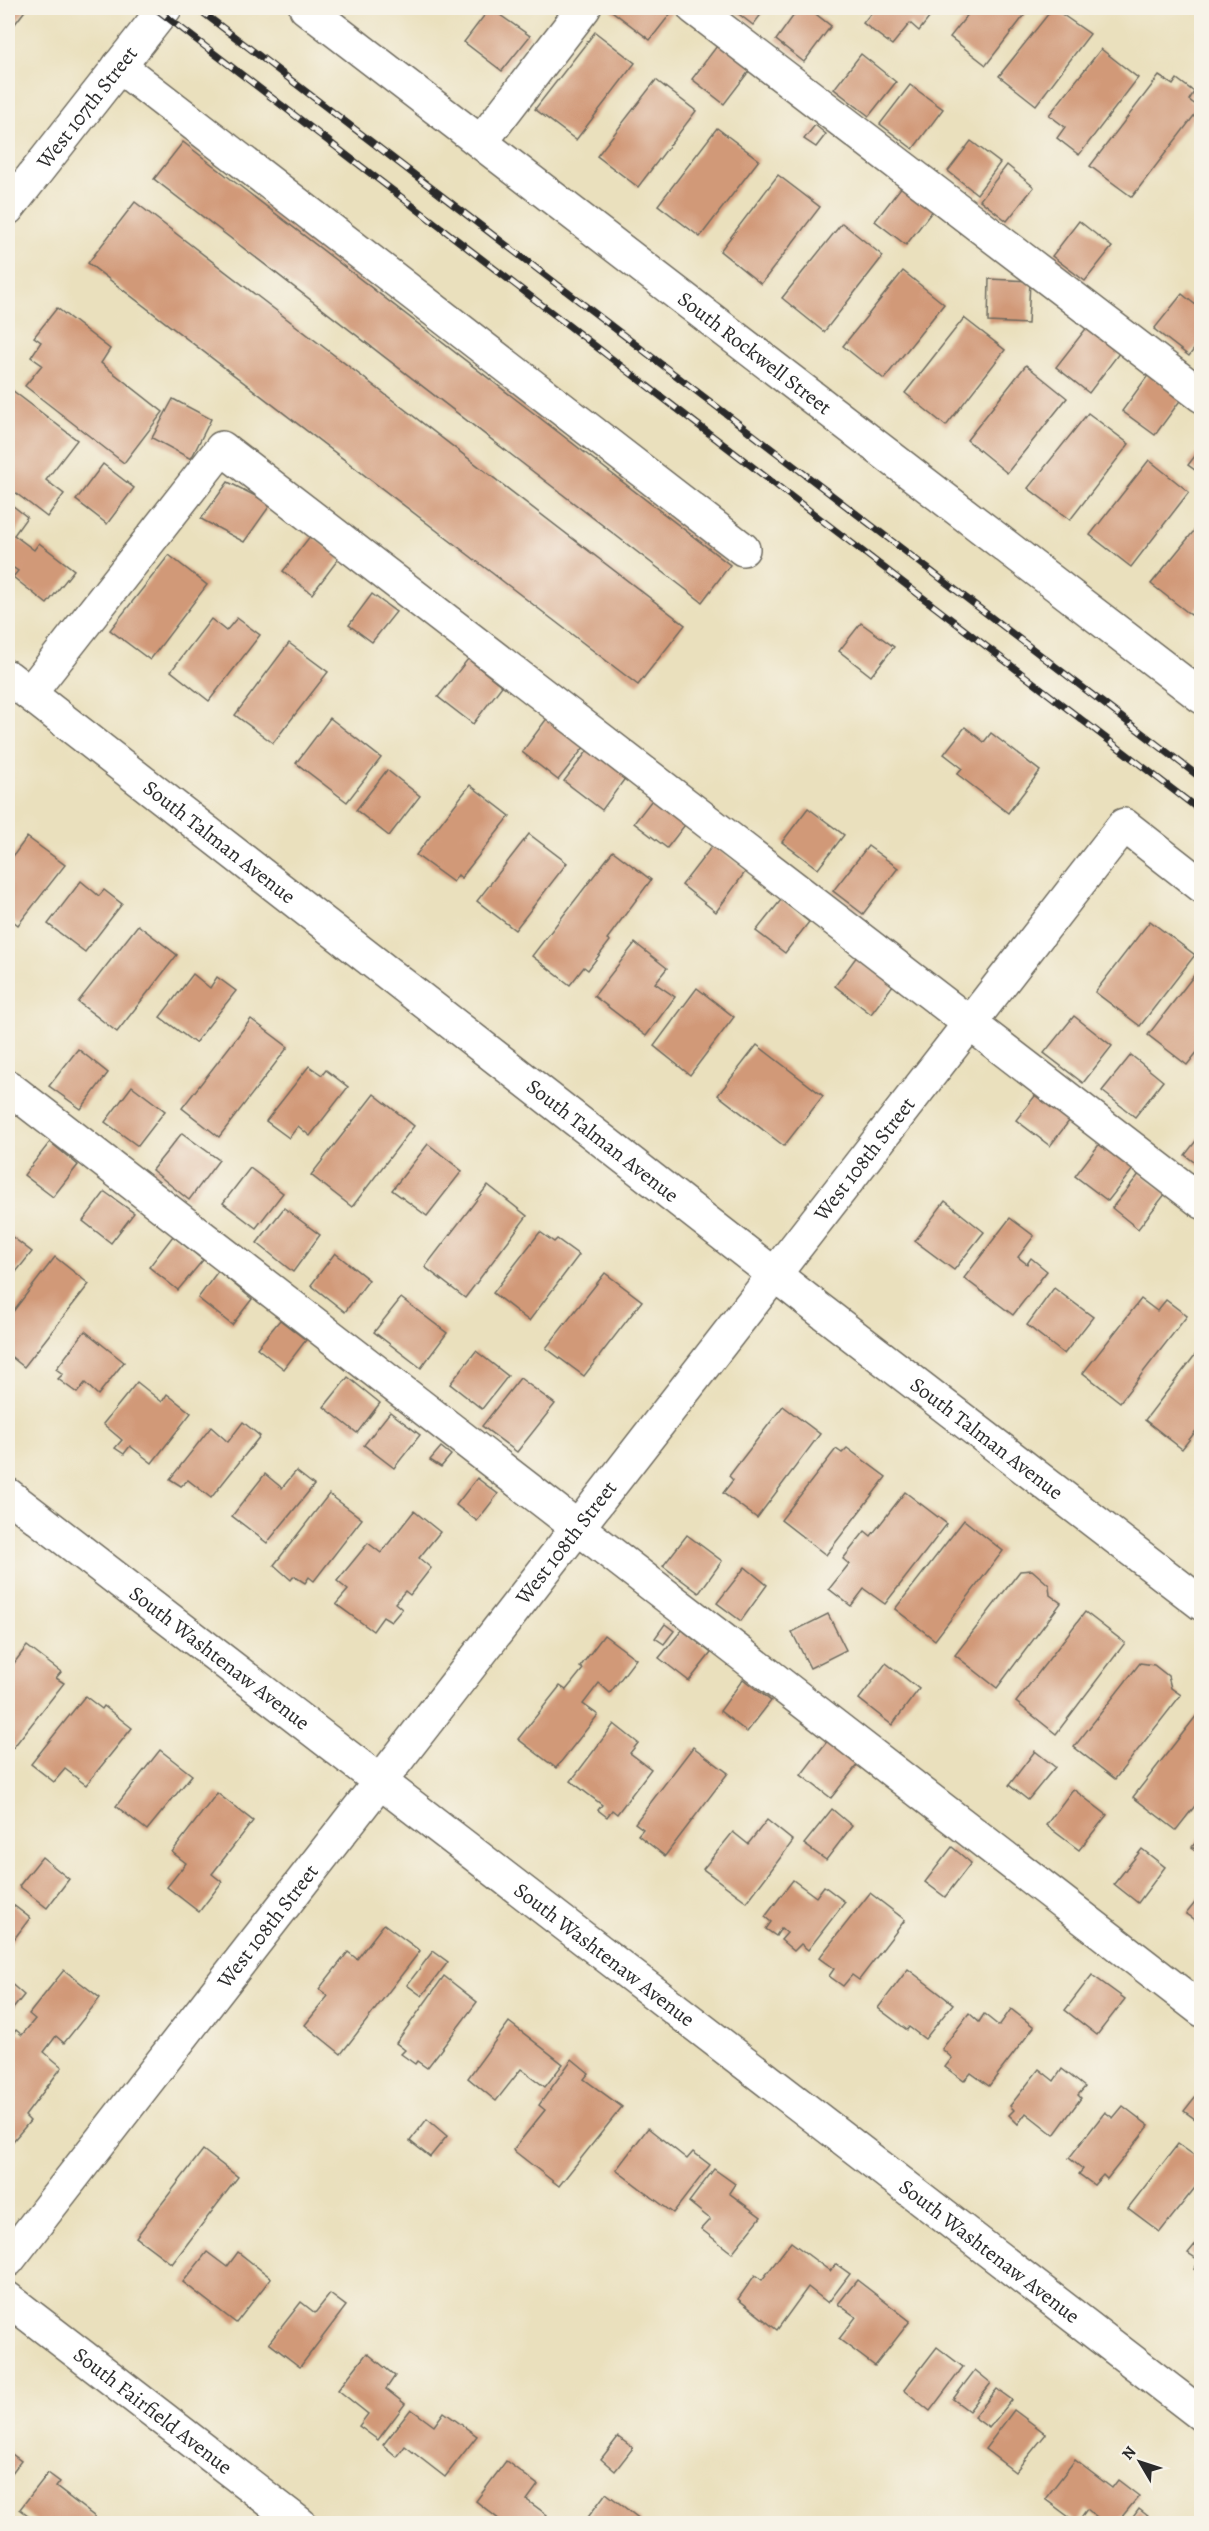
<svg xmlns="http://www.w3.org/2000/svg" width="1209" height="2531" font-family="Alegreya,serif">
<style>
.building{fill:#d19978}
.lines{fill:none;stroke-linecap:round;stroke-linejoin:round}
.minor-casing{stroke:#6e6a5e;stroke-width:36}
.minor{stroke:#fff;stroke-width:33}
.rail-casing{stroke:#2b2b2b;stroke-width:7}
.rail{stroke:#f7f3e8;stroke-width:4.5;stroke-dasharray:14;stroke-linecap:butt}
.labels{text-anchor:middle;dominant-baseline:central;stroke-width:6;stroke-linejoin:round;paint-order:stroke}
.street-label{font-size:21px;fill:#2b2b2b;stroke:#f7f3e8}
</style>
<rect width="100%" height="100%" fill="#f7f3e8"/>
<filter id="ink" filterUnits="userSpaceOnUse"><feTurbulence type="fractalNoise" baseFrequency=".0167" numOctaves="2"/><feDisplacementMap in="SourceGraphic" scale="12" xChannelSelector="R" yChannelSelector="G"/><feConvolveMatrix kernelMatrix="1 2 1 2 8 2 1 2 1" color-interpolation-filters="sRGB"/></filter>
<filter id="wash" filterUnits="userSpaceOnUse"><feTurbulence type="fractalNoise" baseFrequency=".008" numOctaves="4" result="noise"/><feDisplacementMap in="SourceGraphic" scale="24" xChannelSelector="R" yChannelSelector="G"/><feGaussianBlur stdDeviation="1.35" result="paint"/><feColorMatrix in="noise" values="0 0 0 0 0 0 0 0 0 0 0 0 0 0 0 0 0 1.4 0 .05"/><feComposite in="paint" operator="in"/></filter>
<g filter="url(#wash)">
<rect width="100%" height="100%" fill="#eae0bd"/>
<g id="blocks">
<!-- building -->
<g class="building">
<path d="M8 8H27L8 33Z"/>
<path d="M490 8 530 36 502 71 464 42Z"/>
<path d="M614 8H675L650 40 612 11Z"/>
<path d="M731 8H766L753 25Z"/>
<path d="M799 8H808L831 26 804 62 776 40Z"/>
<path d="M875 8H937L919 31 910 23 892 45 863 23Z"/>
<path d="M973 8H1030L986 65 950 37Z"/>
<path d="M1053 8 1090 34 1036 105 999 76Z"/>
<path d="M595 32 635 63 576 140 535 109Z"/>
<path d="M720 42 753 66 724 104 692 79Z"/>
<path d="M1101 49 1138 78 1079 155 1057 138 1065 127 1049 115Z"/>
<path d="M861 54 896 82 869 116 834 89Z"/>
<path d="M1159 76 1173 85 1177 79 1194 92 1189 100 1200 108 1132 197 1090 166Z"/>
<path d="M656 80 696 111 638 187 597 156Z"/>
<path d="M910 85 943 109 913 149 880 124Z"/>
<path d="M815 125 826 134 816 147 804 139Z"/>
<path d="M717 128 759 160 700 237 658 205Z"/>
<path d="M971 141 1000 163 977 194 948 171Z"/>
<path d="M183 142 730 565 702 602 154 179Z"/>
<path d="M1007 165 1034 187 1007 221 980 200Z"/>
<path d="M778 175 820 207 761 284 720 251Z"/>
<path d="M903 185 934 209 906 245 875 221Z"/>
<path d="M135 202 685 625 638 685 88 263Z"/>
<path d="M1079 221 1112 247 1085 281 1052 256Z"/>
<path d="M842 223 883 256 824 332 782 298Z"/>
<path d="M903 271 944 304 884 379 843 346Z"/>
<path d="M989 279 1030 281 1028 324 988 322Z"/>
<path d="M1182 294 1202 310V339L1189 356 1154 329Z"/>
<path d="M57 308 110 349 101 363 163 412 124 463 25 386 42 365 31 357 41 342 34 337Z"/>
<path d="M964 318 1005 350 946 426 905 393Z"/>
<path d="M1088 326 1120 352 1089 393 1056 367Z"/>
<path d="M1026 365 1067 398 1007 473 967 440Z"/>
<path d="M1149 374 1182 398 1155 435 1122 411Z"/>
<path d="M8 387 77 440 46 480 64 494 47 517 8 487Z"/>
<path d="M173 399 211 419 191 459 152 438Z"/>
<path d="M1088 413 1129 444 1070 520 1028 488Z"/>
<path d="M1202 447V475L1188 465Z"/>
<path d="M1149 460 1189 492 1131 567 1090 535Z"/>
<path d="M103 464 134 488 107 524 76 500Z"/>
<path d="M228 482 271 504 244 542 201 519Z"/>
<path d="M8 502 27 517 14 535 34 550 39 543 74 570 47 604 13 577 18 571 8 564Z"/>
<path d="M1202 521V602L1191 615 1151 584Z"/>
<path d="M311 535 340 557 312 594 283 571Z"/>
<path d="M169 555 207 585 150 660 110 630Z"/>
<path d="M372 594 396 612 372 642 349 625Z"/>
<path d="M237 618 260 635 209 701 171 671 211 619 226 631Z"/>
<path d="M861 623 894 647 871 676 839 651Z"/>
<path d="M289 643 328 672 273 743 235 715Z"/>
<path d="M468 659 502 686 473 724 438 697Z"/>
<path d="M551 713 589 741 558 780 522 752Z"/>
<path d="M330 718 381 758 347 802 296 763Z"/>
<path d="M965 727 984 742 991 733 1040 771 1008 813 957 774 962 768 944 754Z"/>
<path d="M592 745 629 773 602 810 564 781Z"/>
<path d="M387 770 420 796 389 836 356 810Z"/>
<path d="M470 785 510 816 461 878 458 875 453 882 416 855Z"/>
<path d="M655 796 688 821 667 848 634 823Z"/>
<path d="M808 808 844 835 818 869 782 842Z"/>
<path d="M529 834 567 863 515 930 477 901Z"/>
<path d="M27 837 65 865 18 925 8 917V863Z"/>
<path d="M713 845 746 871 716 912 682 885Z"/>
<path d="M868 846 898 868 863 914 833 891Z"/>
<path d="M613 851 651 880 607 939 610 941 588 970 584 967 570 985 532 956Z"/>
<path d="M81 881 99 896 104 890 122 904 85 952 48 924Z"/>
<path d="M781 900 809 922 785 953 756 931Z"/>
<path d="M1150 921 1195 955 1140 1026 1095 992Z"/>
<path d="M138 925 177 955 117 1032 78 1002Z"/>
<path d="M635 943 667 968 655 983 675 997 646 1036 594 996Z"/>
<path d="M860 952 897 980 871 1014 835 986Z"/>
<path d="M1202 965V1046L1187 1065 1148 1035Z"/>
<path d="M193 974 210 988 217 977 236 991 195 1043 160 1017Z"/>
<path d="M697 988 734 1017 690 1075 654 1046Z"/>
<path d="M1074 1016 1112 1046 1083 1083 1044 1053Z"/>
<path d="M251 1019 288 1047 219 1137 182 1108Z"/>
<path d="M757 1045 823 1096 784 1146 718 1095Z"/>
<path d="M78 1049 108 1073 81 1109 49 1086Z"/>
<path d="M1131 1055 1163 1081 1135 1117 1102 1091Z"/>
<path d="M309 1066 322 1075 326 1070 348 1087 310 1136 298 1126 289 1138 266 1121Z"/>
<path d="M132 1086 165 1111 138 1146 105 1122Z"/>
<path d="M1039 1091 1073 1116 1050 1146 1016 1120Z"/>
<path d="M374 1094 414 1126 352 1207 311 1175Z"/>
<path d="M182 1133 219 1160 189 1200 152 1170Z"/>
<path d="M1202 1133V1168L1185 1155Z"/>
<path d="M1104 1138 1137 1164 1108 1201 1075 1176Z"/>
<path d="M50 1142 78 1165 53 1197 24 1175Z"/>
<path d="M428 1144 462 1171 427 1216 392 1190Z"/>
<path d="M250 1168 283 1193 256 1228 223 1203Z"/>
<path d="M1140 1173 1166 1193 1138 1229 1112 1208Z"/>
<path d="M488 1185 527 1216 465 1298 425 1267Z"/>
<path d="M105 1192 134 1213 111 1243 83 1221Z"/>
<path d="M945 1201 984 1232 954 1270 915 1241Z"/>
<path d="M284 1208 320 1235 293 1272 257 1243Z"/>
<path d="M1010 1218 1034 1236 1018 1257 1027 1264 1031 1258 1047 1271 1013 1315 964 1278Z"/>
<path d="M540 1232 554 1242 557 1239 579 1255 529 1321 493 1293Z"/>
<path d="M11 1236 32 1252 8 1282V1241Z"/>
<path d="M173 1236 203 1260 178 1290 149 1267Z"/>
<path d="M335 1253 369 1280 345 1312 311 1285Z"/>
<path d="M55 1257 89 1284 24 1367 8 1354 10 1351 8 1348V1318Z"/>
<path d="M218 1271 252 1299 232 1325 198 1298Z"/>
<path d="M605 1273 642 1301 584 1376 546 1348Z"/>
<path d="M1054 1288 1093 1317 1064 1354 1027 1325Z"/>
<path d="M401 1298 447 1333 421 1368 374 1332Z"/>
<path d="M1141 1299 1157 1311 1166 1300 1187 1316 1120 1402 1083 1373Z"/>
<path d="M280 1320 306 1340 284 1369 257 1348Z"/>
<path d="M85 1331 124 1362 98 1395 85 1383 77 1393 58 1379 63 1374 56 1369Z"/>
<path d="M1202 1346V1423L1182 1449 1145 1420Z"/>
<path d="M476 1351 508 1376 482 1409 450 1384Z"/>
<path d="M348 1377 380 1403 357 1433 324 1407Z"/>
<path d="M520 1378 555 1404 517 1452 482 1426Z"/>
<path d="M137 1382 162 1402 167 1394 191 1413 152 1463 130 1446 124 1454 115 1448 122 1440 103 1424Z"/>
<path d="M783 1406 820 1434 757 1518 723 1493 733 1480 729 1476Z"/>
<path d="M390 1412 420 1435 394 1468 364 1445Z"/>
<path d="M243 1422 260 1436 211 1498 188 1480 181 1486 170 1479 211 1427 228 1442Z"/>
<path d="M441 1447 451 1455 441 1467 430 1460Z"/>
<path d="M847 1448 886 1477 826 1555 781 1520 836 1449 842 1453Z"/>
<path d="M296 1471 314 1485 267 1543 232 1516 265 1474 282 1488Z"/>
<path d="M477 1478 498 1494 477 1521 456 1505Z"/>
<path d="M905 1492 947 1524 885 1604 864 1589 851 1606 829 1589 849 1564 843 1559 865 1531 871 1536Z"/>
<path d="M329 1494 362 1519 314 1581 309 1577 305 1583 294 1576 291 1580 274 1565Z"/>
<path d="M414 1511 440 1532 419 1558 431 1568 410 1595 405 1591 395 1603 402 1609 391 1622 383 1617 373 1631 336 1604 348 1590 337 1581 368 1543 381 1553Z"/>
<path d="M964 1520 1003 1551 935 1640 895 1609Z"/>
<path d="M687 1535 722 1561 699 1593 663 1566Z"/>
<path d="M745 1567 767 1585 741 1621 717 1603Z"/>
<path d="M1032 1570 1049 1585 1050 1595 1061 1603 997 1688 955 1655 1020 1571Z"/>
<path d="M1085 1612 1125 1643 1056 1734 1016 1702Z"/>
<path d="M828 1614 846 1650 810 1668 792 1632Z"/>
<path d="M665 1624 674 1631 664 1644 655 1638Z"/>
<path d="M682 1630 711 1653 689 1681 659 1658Z"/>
<path d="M604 1635 636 1659 610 1693 599 1683 583 1704 598 1715 556 1768 518 1739 560 1686 566 1690 583 1669 580 1667Z"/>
<path d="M27 1646 61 1672 56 1678 64 1683 13 1748 8 1744V1671Z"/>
<path d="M886 1663 919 1689 892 1725 859 1699Z"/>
<path d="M1140 1663 1154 1665 1168 1676 1171 1688 1181 1695 1115 1779 1074 1747Z"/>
<path d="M743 1679 771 1701 747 1732 720 1711Z"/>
<path d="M85 1696 102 1709 104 1706 132 1728 86 1785 65 1769 54 1782 31 1764Z"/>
<path d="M1197 1715 1202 1718V1797L1176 1830 1133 1797Z"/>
<path d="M614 1724 638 1743 630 1753 651 1769 617 1814 612 1810 607 1817 598 1810 602 1805 571 1781Z"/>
<path d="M828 1740 858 1764 831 1798 801 1775Z"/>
<path d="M693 1747 728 1773 665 1856 638 1835 643 1829 635 1823Z"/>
<path d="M160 1750 192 1775 147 1830 116 1806Z"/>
<path d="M1035 1751 1055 1767 1028 1800 1009 1785Z"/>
<path d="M1073 1789 1107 1815 1079 1850 1046 1825Z"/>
<path d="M217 1793 253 1821 212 1874 222 1882 199 1912 167 1887 186 1863 172 1852Z"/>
<path d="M832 1809 852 1826 826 1860 804 1844Z"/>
<path d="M767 1820 793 1841 747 1902 703 1869 733 1832 748 1844Z"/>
<path d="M1202 1834V1854L1192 1847Z"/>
<path d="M952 1847 971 1863 945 1897 925 1882Z"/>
<path d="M1142 1849 1165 1867 1138 1903 1114 1884Z"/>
<path d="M42 1857 69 1879 47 1908 19 1886Z"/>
<path d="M793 1880 816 1897 824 1886 845 1902 808 1950 801 1944 794 1951 781 1940 787 1933 781 1928 776 1936 766 1929 771 1922 765 1917Z"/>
<path d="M870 1893 905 1920 859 1980 852 1975 843 1986 829 1976 834 1969 819 1958Z"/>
<path d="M1202 1894V1925L1186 1914Z"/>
<path d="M8 1901 30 1918 8 1947Z"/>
<path d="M384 1924 420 1951 341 2054 305 2025 328 1996 319 1989 348 1952 357 1959Z"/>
<path d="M433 1951 448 1962 422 1996 407 1985Z"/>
<path d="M908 1969 953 2004 925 2039 909 2027 907 2030 878 2008Z"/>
<path d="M64 1970 100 1998 64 2043 56 2036 44 2052 62 2067 25 2116 30 2121 8 2147V2041L16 2030 22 2035 35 2019 29 2014Z"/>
<path d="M1092 1975 1125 1999 1097 2035 1065 2010Z"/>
<path d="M444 1976 477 2002 427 2068 417 2061 415 2064 401 2054 405 2050 396 2043Z"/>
<path d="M8 1981 24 1995 8 2015Z"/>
<path d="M1011 2009 1034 2027 989 2086 971 2073 964 2081 945 2067 952 2058 942 2049 969 2013 979 2022 984 2014 999 2026Z"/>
<path d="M509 2022 563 2064 545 2087 521 2069 496 2101 468 2078Z"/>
<path d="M572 2059 589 2073 584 2079 622 2107 559 2186 513 2150 545 2110 539 2105Z"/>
<path d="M1039 2069 1054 2081 1062 2069 1085 2087 1078 2095 1081 2098 1054 2135 1026 2113 1018 2124 1009 2115 1014 2110 1010 2106Z"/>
<path d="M1199 2092 1202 2094V2124L1184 2111Z"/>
<path d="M1123 2106 1149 2126 1107 2179 1103 2175 1094 2185 1079 2174 1083 2169 1069 2158 1105 2112 1113 2118Z"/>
<path d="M427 2119 447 2136 430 2157 410 2141Z"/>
<path d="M648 2128 687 2159 693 2152 710 2165 673 2213 616 2170Z"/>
<path d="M1178 2144 1202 2161V2179L1160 2232 1128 2208Z"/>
<path d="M203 2150 238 2177 172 2264 136 2237Z"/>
<path d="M714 2169 735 2184 729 2193 761 2217 732 2253 701 2229 710 2219 689 2202Z"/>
<path d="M1202 2236V2275L1194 2269 1200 2261 1188 2253Z"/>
<path d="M791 2242 830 2271 836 2264 850 2274 828 2303 808 2287 777 2330 738 2299 755 2275 762 2280Z"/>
<path d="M207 2252 227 2267 238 2252 271 2278 236 2323 183 2282Z"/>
<path d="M857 2280 910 2321 875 2366 839 2339 856 2317 838 2304Z"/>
<path d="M330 2294 346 2306 300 2367 269 2343 301 2302 315 2313Z"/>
<path d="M937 2347 963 2367 930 2411 904 2390Z"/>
<path d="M367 2353 395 2376 386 2389 405 2404 378 2440 359 2426 368 2414 338 2390Z"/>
<path d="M975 2370 991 2383 969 2411 953 2399Z"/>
<path d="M997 2389 1012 2400 989 2428 974 2417Z"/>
<path d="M411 2409 434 2426 444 2412 477 2436 445 2477 405 2446 397 2457 383 2445Z"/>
<path d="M1014 2410 1046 2434 1015 2472 985 2449Z"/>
<path d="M618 2437 633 2448 615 2471 601 2459Z"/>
<path d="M8 2451 21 2461 8 2478Z"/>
<path d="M1075 2460 1112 2488 1118 2480 1139 2496 1116 2524H1106L1087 2509 1077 2523 1045 2499Z"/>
<path d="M506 2461 538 2485 527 2500 547 2515 540 2524H505L476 2501Z"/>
<path d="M48 2473 60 2482 56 2487 95 2517 90 2524H40L20 2509Z"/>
<path d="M606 2493 641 2520 639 2524H583Z"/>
<path d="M1139 2509 1158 2524H1128Z"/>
</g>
</g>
</g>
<g filter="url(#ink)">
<use href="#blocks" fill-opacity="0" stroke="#6e6a5e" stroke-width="1.5"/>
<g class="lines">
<!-- minor casing -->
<g class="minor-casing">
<g id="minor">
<path id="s1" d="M306 8 1202 697"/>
<path d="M694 8 1202 396"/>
<path d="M119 66 743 549"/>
<path d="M481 142 584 8"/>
<path id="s2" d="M8 208 165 8"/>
<path id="s3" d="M8 677 816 1307 1202 1604"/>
<path d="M30 693 222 448 1202 1202"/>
<path d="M8 1087 1202 2010"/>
<path id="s4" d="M8 1495 1202 2415"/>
<path id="s5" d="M8 2260 1124 825 1202 886"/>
<path id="s6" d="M8 2299 300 2524"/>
</g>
</g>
<!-- minor -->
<use href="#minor" class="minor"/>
<!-- rail casing -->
<g class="rail-casing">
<g id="rail">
<path d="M155 8 1202 812"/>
<path d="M197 8 1202 779"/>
</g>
</g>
<!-- rail -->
<use href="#rail" class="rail"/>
</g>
</g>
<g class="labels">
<!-- street labels -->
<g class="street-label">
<text stroke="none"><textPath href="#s2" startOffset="128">West 107th Street</textPath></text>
<text stroke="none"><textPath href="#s1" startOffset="566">South Rockwell Street</textPath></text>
<text stroke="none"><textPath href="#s3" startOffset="268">South Talman Avenue</textPath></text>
<text stroke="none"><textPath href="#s3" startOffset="754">South Talman Avenue</textPath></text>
<text stroke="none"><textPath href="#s5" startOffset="1395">West 108th Street</textPath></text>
<text stroke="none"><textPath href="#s3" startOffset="1240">South Talman Avenue</textPath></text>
<text stroke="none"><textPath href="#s5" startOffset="909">West 108th Street</textPath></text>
<text stroke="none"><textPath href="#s4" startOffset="267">South Washtenaw Avenue</textPath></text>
<text stroke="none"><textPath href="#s5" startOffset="423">West 108th Street</textPath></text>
<text stroke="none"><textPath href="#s4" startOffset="753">South Washtenaw Avenue</textPath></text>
<text stroke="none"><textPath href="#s4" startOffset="1239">South Washtenaw Avenue</textPath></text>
<text stroke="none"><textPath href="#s6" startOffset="183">South Fairfield Avenue</textPath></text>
</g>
</g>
<!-- margin -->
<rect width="1209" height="2531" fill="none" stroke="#f7f3e8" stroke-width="30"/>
<!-- north arrow -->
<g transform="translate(1140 2462) rotate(309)" stroke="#f7f3e8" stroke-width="4.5" paint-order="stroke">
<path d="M0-4.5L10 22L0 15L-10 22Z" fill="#2b2b2b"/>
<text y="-9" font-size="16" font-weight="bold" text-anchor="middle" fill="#2b2b2b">N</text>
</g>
</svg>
